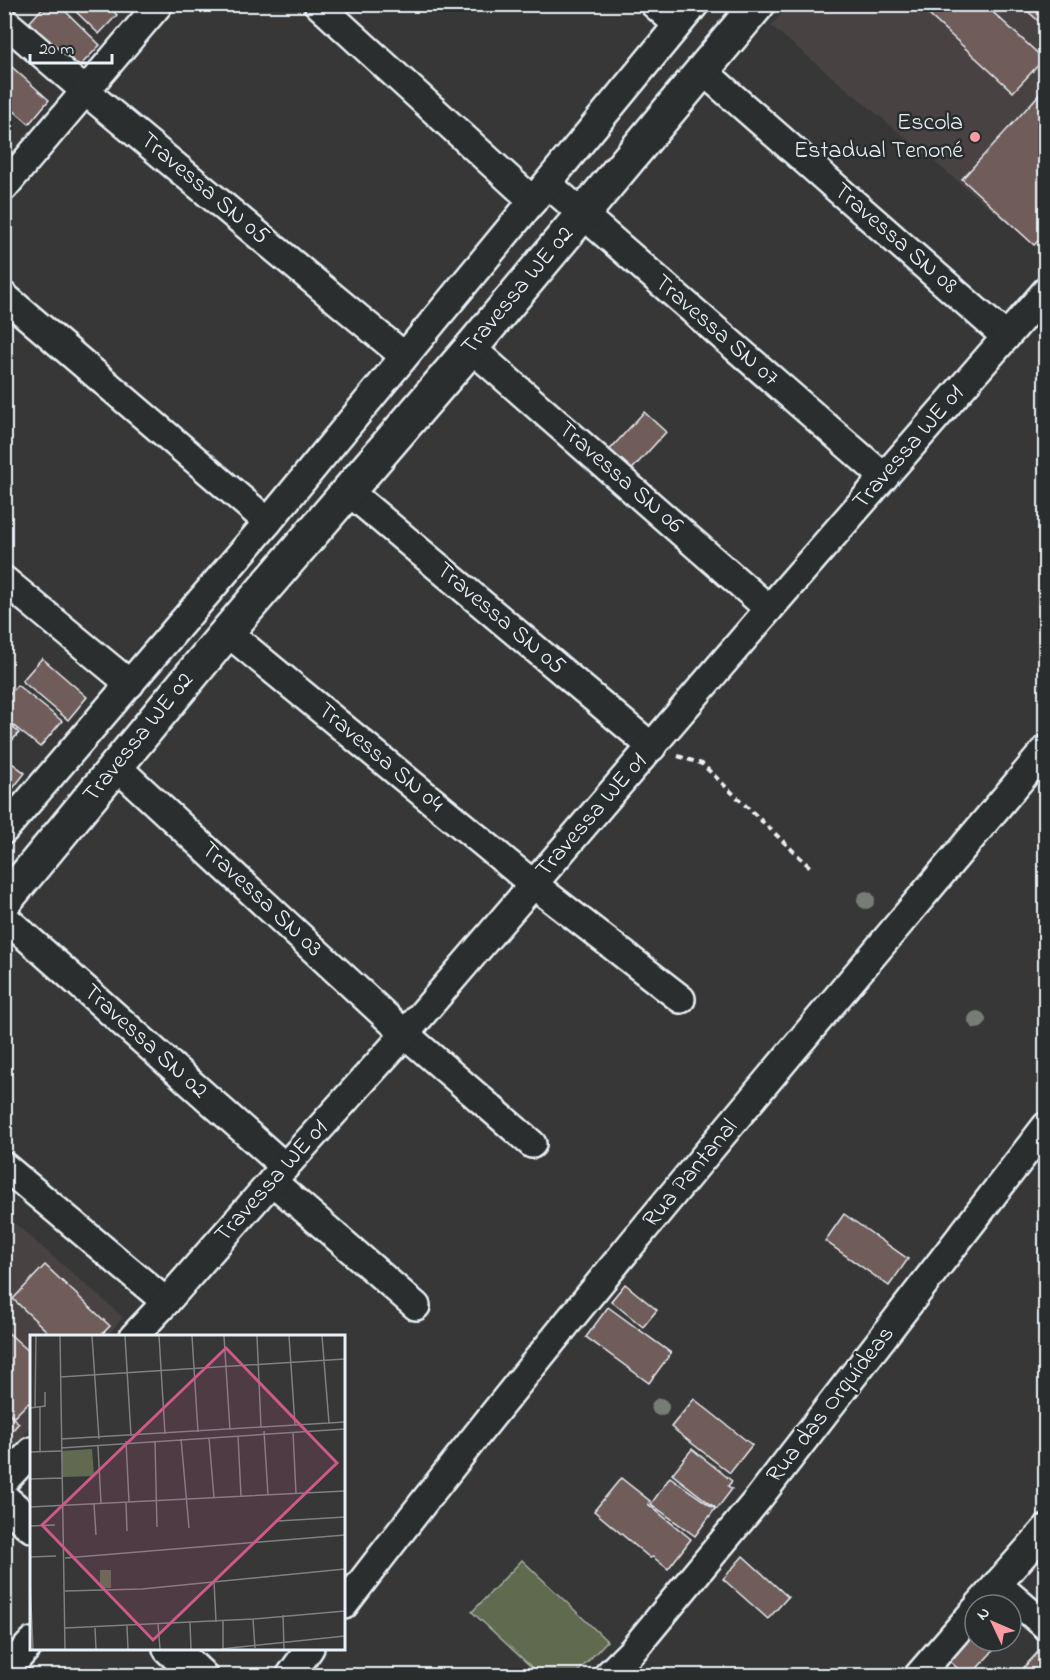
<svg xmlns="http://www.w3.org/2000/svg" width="1050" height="1680" font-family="'Indie Flower',sans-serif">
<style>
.built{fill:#494242}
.green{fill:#616a50;stroke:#a4aea4;stroke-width:1.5}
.building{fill:#705d5a;stroke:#e8f1f8;stroke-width:1.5}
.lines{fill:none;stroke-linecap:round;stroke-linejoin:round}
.street-casing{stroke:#e8f1f8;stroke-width:32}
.secondary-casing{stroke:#e8f1f8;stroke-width:38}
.path{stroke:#e8f1f8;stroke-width:4;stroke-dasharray:6 4.5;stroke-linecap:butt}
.street{stroke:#2a2d2e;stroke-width:27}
.secondary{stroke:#2a2d2e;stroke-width:33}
.tree{fill:#777c77}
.poi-dot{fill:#ff9aa2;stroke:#2a2d2e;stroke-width:2}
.labels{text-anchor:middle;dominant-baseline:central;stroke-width:5;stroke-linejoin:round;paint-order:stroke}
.poi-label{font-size:24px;fill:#e8f1f8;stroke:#2a2d2e;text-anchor:end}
.street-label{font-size:24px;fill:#e8f1f8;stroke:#2a2d2e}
.inset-road{fill:none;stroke:#7e8184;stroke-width:1.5}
.view{fill:#cd598a;fill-opacity:0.15;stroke:#cd598a;stroke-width:3}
.inset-edge{fill:none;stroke:#e8f1f8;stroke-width:3}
</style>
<rect width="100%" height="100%" fill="#383737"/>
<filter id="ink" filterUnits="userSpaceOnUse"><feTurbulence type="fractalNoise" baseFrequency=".0167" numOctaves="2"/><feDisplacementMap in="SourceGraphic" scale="12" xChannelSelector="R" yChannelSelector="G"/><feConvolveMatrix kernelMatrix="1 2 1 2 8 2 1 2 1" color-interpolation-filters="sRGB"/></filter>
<g filter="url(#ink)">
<!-- built -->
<g class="built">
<path d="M789 5H1045V247L1042 251 771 26Z"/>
<path d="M5 1215 123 1317 107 1336H32L31 1427 5 1460Z"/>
</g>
<!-- green -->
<path class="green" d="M522 1560 607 1641 575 1675H540L472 1612Z"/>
<!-- building -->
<g class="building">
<path d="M46 4H58L100 45 77 69 29 23Z"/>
<path d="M68 4H107L117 15 99 34Z"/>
<path d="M917 4H984L1044 59 1013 92Z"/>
<path d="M1020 4H1046V28Z"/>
<path d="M4 60 49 100 29 124 4 102Z"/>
<path d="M1046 87V233L1034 245 962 179Z"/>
<path d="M644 412 666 432 626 476 604 456Z"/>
<path d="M42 658 87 697 68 720 22 681Z"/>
<path d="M17 685 62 721 40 747 4 718V700Z"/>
<path d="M4 719 19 733 6 747 4 745Z"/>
<path d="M4 757 25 773 4 800Z"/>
<path d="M844 1214 908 1259 889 1286 825 1241Z"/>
<path d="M45 1265 110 1326 100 1336H52L13 1299Z"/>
<path d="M625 1284 657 1310 643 1327 611 1301Z"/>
<path d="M608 1307 671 1353 649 1383 586 1337Z"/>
<path d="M4 1329 32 1354V1406L28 1403 14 1417 4 1408Z"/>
<path d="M694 1399 752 1445 730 1473 671 1427Z"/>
<path d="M4 1411 19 1423 4 1440Z"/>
<path d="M692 1449 732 1481 728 1486 732 1489 717 1509 672 1474Z"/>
<path d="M670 1477 715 1509 695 1536 651 1504Z"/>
<path d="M621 1478 650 1501 648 1504 691 1539 668 1569 653 1557 650 1558 594 1511Z"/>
<path d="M743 1556 788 1597 768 1619 723 1579Z"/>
<path d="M975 1625V1641H1002L970 1676H966L945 1657Z"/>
<path d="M1037 1653 1046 1661V1676H1016Z"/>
</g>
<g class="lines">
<!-- street casing -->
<g class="street-casing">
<g id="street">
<path d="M318 4 533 201"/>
<path d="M654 4 677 24"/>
<path d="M4 21 85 91 404 356"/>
<path d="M702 70 1006 337"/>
<path d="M548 184 884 477"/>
<path d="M4 187 159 4"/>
<path d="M4 296 268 522"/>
<path d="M471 348 769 609"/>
<path d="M348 491 652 747"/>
<path d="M4 580 130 684"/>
<path d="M227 632 533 884 681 999"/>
<path d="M116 766 405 1034 532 1144"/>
<path d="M4 830 268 522 695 4"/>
<path d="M4 917 285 1167"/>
<path d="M4 1166 166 1302"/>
<path d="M272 1181 416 1306"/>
<path d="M134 1336 166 1302 272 1181 405 1034 769 609 1046 291"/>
<path d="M4 1481 32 1451"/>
<path d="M997 1584 1046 1626"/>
<path d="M344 1605C568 1312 809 1032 1046 749"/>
<path d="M979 1605 1046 1529"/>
<path d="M4 1673 32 1642"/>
<path d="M290 1676 310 1648"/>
<path d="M607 1676 633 1650 758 1499 1046 1126"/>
<path d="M918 1676 975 1610"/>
</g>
</g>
<!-- secondary casing -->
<g class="secondary-casing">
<g id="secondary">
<path d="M4 902 227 632 471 348 758 4"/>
<path d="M4 1501 32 1525"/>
<path d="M170 1648 200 1676"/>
</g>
</g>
<!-- path -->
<path class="path" d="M678 756 702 764 812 869"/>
<!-- street -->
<use href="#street" class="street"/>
<!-- secondary -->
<use href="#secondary" class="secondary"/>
</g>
<!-- trees -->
<g class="tree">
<circle cx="866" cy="900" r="9"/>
<circle cx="977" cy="1020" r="9"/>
<circle cx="660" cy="1407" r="9"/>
</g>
</g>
<!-- markers -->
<circle class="poi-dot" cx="975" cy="137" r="6"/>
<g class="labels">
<!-- poi labels -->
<g class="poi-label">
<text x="963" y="123">Escola<tspan x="963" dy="28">Estadual Tenoné</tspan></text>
</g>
<!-- street labels -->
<g class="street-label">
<text transform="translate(204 189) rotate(40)">Travessa SN 05</text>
<text transform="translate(895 239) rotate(41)">Travessa SN 08</text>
<text transform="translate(518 291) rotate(-50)">Travessa WE 02</text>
<text transform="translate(716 331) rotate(41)">Travessa SN 07</text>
<text transform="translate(909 448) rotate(-49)">Travessa WE 01</text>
<text transform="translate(620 478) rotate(41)">Travessa SN 06</text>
<text transform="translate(500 619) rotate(40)">Travessa SN 05</text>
<text transform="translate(139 738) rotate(-51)">Travessa WE 02</text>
<text transform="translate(380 758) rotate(40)">Travessa SN 04</text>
<text transform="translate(592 816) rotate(-49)">Travessa WE 01</text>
<text transform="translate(261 900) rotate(43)">Travessa SN 03</text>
<text transform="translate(145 1042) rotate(42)">Travessa SN 02</text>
<text transform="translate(691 1174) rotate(-50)">Rua Pantanal</text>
<text transform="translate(272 1182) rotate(-48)">Travessa WE 01</text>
<text transform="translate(831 1405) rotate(-52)">Rua das Orquídeas</text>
</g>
</g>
<!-- overview -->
<g transform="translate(30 1335)">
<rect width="315" height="315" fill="#383737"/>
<path d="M62 114 64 141 33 142 31 116ZM70 235H81V253H70Z" fill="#616a50"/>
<path class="inset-road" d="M30 1 35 314M62 1 69 104M95 1 101 101M129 1 135 99M162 1 168 97M194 1 200 95M227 1 231 92M259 1 265 90M292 1 299 88M30 42 315 24M5 72 6 1M0 73 15 71V57M234 96 238 160M263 97 266 159M208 101 211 161M179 103 184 163M31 104 315 87M151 104 159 193M96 106 99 167M125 107 127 192M68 111 71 169M31 113 315 94M0 117 31 116M10 117V72M0 144 32 143M96 167 97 196M64 169 66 200M0 172 315 156M248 186 315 182M0 191 25 190M0 222 26 221M35 223 315 200M0 246 3 314M184 246 186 287M35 256 112 254 315 234M253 280 254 314M223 284 225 313M193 286V314M160 288 161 314M128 289 130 314M97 291 98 314M35 293 223 284 315 276M65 293 66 314M191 314 315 301"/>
<path class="view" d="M196 13 307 128 123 305 12 190Z"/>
<rect width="315" height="315" class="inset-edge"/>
</g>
<!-- margin -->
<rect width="1050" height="1680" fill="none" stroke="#2a2d2e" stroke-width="24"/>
<rect x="12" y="12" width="1026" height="1656" fill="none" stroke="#e8f1f8" stroke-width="2" filter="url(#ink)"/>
<!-- north arrow -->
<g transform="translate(993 1623) rotate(314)"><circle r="28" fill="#2a2d2e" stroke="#767b7f" stroke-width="1.5"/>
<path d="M0-4.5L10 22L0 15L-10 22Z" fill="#ff9aa2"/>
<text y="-9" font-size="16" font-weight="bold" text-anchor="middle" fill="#e8f1f8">N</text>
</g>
<!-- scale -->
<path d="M30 54v9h82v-9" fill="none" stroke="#e8f1f8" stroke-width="3"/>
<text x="39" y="54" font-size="18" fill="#e8f1f8" stroke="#2a2d2e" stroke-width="4.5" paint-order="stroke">20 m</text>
</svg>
